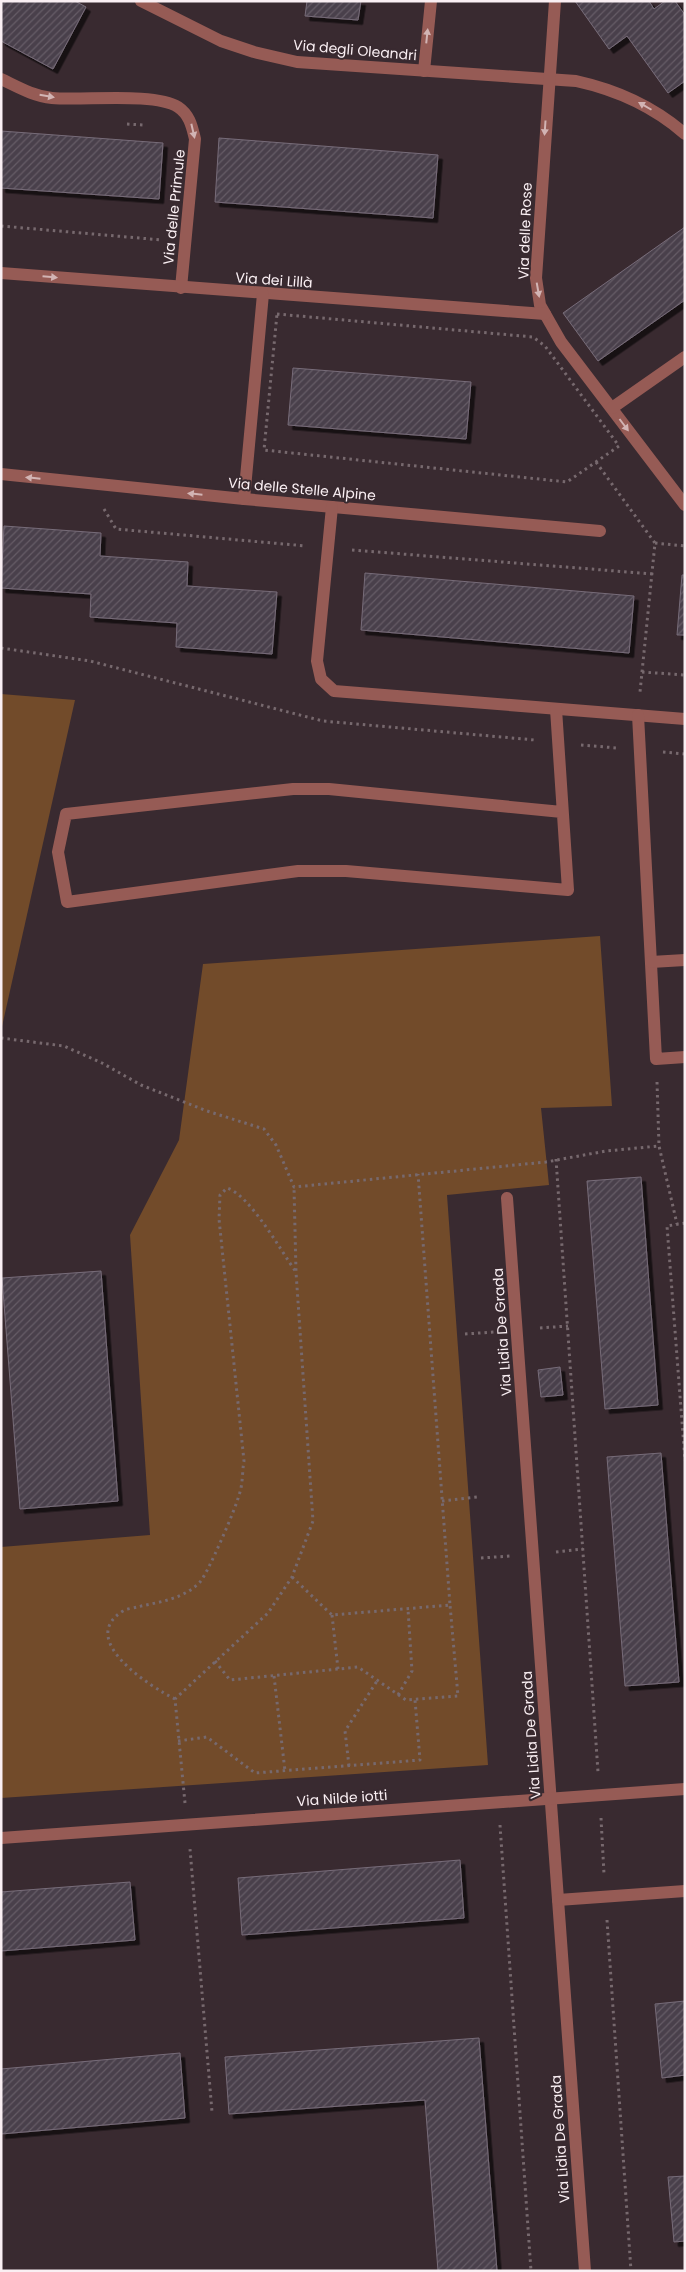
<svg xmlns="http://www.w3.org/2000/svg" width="686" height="2272" font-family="Poppins,sans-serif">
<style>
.park{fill:#724b2a}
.building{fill:url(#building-hatch);stroke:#776c79;filter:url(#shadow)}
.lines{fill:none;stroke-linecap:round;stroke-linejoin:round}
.path{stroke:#77696e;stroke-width:3;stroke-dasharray:2.5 4;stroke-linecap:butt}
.minor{stroke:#965b55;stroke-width:12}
.oneway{fill:#d2b4b4}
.labels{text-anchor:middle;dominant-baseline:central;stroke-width:4;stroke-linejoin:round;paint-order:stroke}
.street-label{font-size:14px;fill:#faeff3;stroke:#392a30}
</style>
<defs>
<pattern id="building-hatch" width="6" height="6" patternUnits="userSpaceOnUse" patternTransform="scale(1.25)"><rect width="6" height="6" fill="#4a404c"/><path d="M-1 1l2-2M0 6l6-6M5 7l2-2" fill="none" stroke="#655c66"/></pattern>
<filter id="shadow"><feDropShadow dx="4.5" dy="4.5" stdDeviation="0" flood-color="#0009"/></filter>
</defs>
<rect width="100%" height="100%" fill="#392a30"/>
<!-- park -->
<g class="park">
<path d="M1 694 75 700 1 1031Z"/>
<path d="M600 936 612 1106 541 1108 549 1185 447 1195 488 1765 1 1798V1547L150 1535 130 1235 179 1140 203 964Z"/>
</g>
<!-- building -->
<g class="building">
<path d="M1 1H75L86 7 53 69 1 41Z"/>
<path d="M307 1H361L358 20 305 16Z"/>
<path d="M575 1H649L654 9 665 1H675L685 15V81L668 93 627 36 609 49Z"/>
<path d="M1 131 163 143 159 199 1 188Z"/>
<path d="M219 138 438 155 433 218 215 202Z"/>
<path d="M685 227V300L598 361 563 313Z"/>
<path d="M293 368 471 382 466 439 288 425Z"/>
<path d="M4 526 101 533 100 556 188 562 187 586 277 592 272 654 176 647 177 623 90 617 91 594 1 588Z"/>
<path d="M365 573 634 596 629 653 361 630Z"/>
<path d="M682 575H685V635H677Z"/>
<path d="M641 1177 658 1405 605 1409 587 1181Z"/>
<path d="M101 1271 118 1501 20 1509 2 1278Z"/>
<path d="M560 1367 563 1395 541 1397 538 1370Z"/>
<path d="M661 1453 679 1682 625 1686 607 1457Z"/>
<path d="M460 1860 464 1918 242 1935 238 1878Z"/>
<path d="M130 1882 135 1940 1 1951V1892Z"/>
<path d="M685 2001V2075L662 2078 655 2004Z"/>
<path d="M479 2038 497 2271H438L425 2100 229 2114 225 2057Z"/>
<path d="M180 2053 185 2118 1 2134V2069Z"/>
<path d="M685 2176V2241L674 2242 668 2177Z"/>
</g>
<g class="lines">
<!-- path -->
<g class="path">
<path d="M127 124 144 125"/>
<path d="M1 226 162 240"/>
<path d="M277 314 533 337 545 346 619 446 567 482 264 450Z"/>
<path d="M596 462 655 543 640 692"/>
<path d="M104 509 116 529 306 546"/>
<path d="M655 543 685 546"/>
<path d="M352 550 653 574"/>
<path d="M1 648 90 661 323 721 535 740"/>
<path d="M642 672 685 675"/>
<path d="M581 745 617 748"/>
<path d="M663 752 685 754"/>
<path d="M1 1038 64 1046 102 1063 141 1085 207 1111 264 1129 276 1145 294 1187 546 1162 606 1151 659 1146"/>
<path d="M657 1082 659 1146 677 1224"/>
<path d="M556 1159 598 1772"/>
<path d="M685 1223 667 1226 685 1461"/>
<path d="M540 1328 568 1326"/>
<path d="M465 1334 494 1332"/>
<path d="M442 1501 477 1497"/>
<path d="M556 1552 583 1549"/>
<path d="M481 1558 510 1556"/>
<path d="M292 1577 332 1615 450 1605 418 1174"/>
<path d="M332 1615 338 1669"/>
<path d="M215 1661 230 1680 358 1667 406 1700 458 1696 450 1605"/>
<path d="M274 1676 285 1771"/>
<path d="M398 1695 412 1671 408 1609"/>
<path d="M175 1699C151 1687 76 1640 123 1611 126 1609 133 1608 137 1607 159 1602 184 1599 200 1582 207 1575 236 1508 239 1495 243 1485 242 1472 244 1461L219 1219 220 1195 227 1188C250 1195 281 1251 296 1272"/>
<path d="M178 1741 207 1737 255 1773 420 1760 415 1700"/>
<path d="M349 1766 345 1731 377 1681"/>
<path d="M185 1803 175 1699 268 1613 292 1577 313 1521 296 1272 294 1187"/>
<path d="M601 1818 604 1874"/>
<path d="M500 1825 531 2271"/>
<path d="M190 1849 212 2112"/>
<path d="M607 1920 631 2271"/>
</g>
<!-- minor -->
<g class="minor">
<path d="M141 1 221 41 254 52 297 62 576 81C617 90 653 106 685 134"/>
<path d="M555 1 536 278 540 305 561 342 685 505"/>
<path d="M424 71 431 1"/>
<path d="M1 79C18 87 33 96 52 98 81 101 155 92 178 107 190 115 192 127 195 139L181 288"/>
<path d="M1 273 545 314"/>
<path d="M612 408 685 357"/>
<path d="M1 474 244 499 600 531"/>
<path d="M244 499 263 294"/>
<path d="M332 507 317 661 321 679 334 691 685 719"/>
<path d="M556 709 568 890 346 871H298L67 902 58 852 66 814 293 789H329L562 812"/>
<path d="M638 715 656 1059 685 1057"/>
<path d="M651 962 685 960"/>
<path d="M507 1198 585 2271"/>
<path d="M1 1838 685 1789"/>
<path d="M558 1900 685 1891"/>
</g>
</g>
<!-- one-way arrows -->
<defs><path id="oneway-solid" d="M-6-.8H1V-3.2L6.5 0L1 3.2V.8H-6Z" transform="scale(1.25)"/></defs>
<g class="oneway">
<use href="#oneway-solid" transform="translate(427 36) rotate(-84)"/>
<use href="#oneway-solid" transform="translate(47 96) rotate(10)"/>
<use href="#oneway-solid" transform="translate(645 106) rotate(-150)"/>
<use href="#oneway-solid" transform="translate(545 128) rotate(94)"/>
<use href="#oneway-solid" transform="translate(193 131) rotate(77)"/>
<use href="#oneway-solid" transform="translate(50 277) rotate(5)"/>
<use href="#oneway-solid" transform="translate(538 290) rotate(80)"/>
<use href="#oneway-solid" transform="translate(624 425) rotate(53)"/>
<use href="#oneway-solid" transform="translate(33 478) rotate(-174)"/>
<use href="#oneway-solid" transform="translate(195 494) rotate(-174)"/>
</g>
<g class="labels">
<!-- street labels -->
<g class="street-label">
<text transform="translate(355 50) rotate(5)">Via degli Oleandri</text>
<text transform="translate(174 207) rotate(-84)">Via delle Primule</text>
<text transform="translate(525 231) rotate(-88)">Via delle Rose</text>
<text transform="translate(274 280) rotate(4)">Via dei Lillà</text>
<text transform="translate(302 489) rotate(5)">Via delle Stelle Alpine</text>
<text transform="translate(502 1332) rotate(-94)">Via Lidia De Grada</text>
<text transform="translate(531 1735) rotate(-94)">Via Lidia De Grada</text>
<text transform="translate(342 1798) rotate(-4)">Via Nilde iotti</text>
<text transform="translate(560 2139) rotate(-94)">Via Lidia De Grada</text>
</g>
</g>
<!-- border -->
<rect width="686" height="2272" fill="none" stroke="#faeff3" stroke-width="5"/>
</svg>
